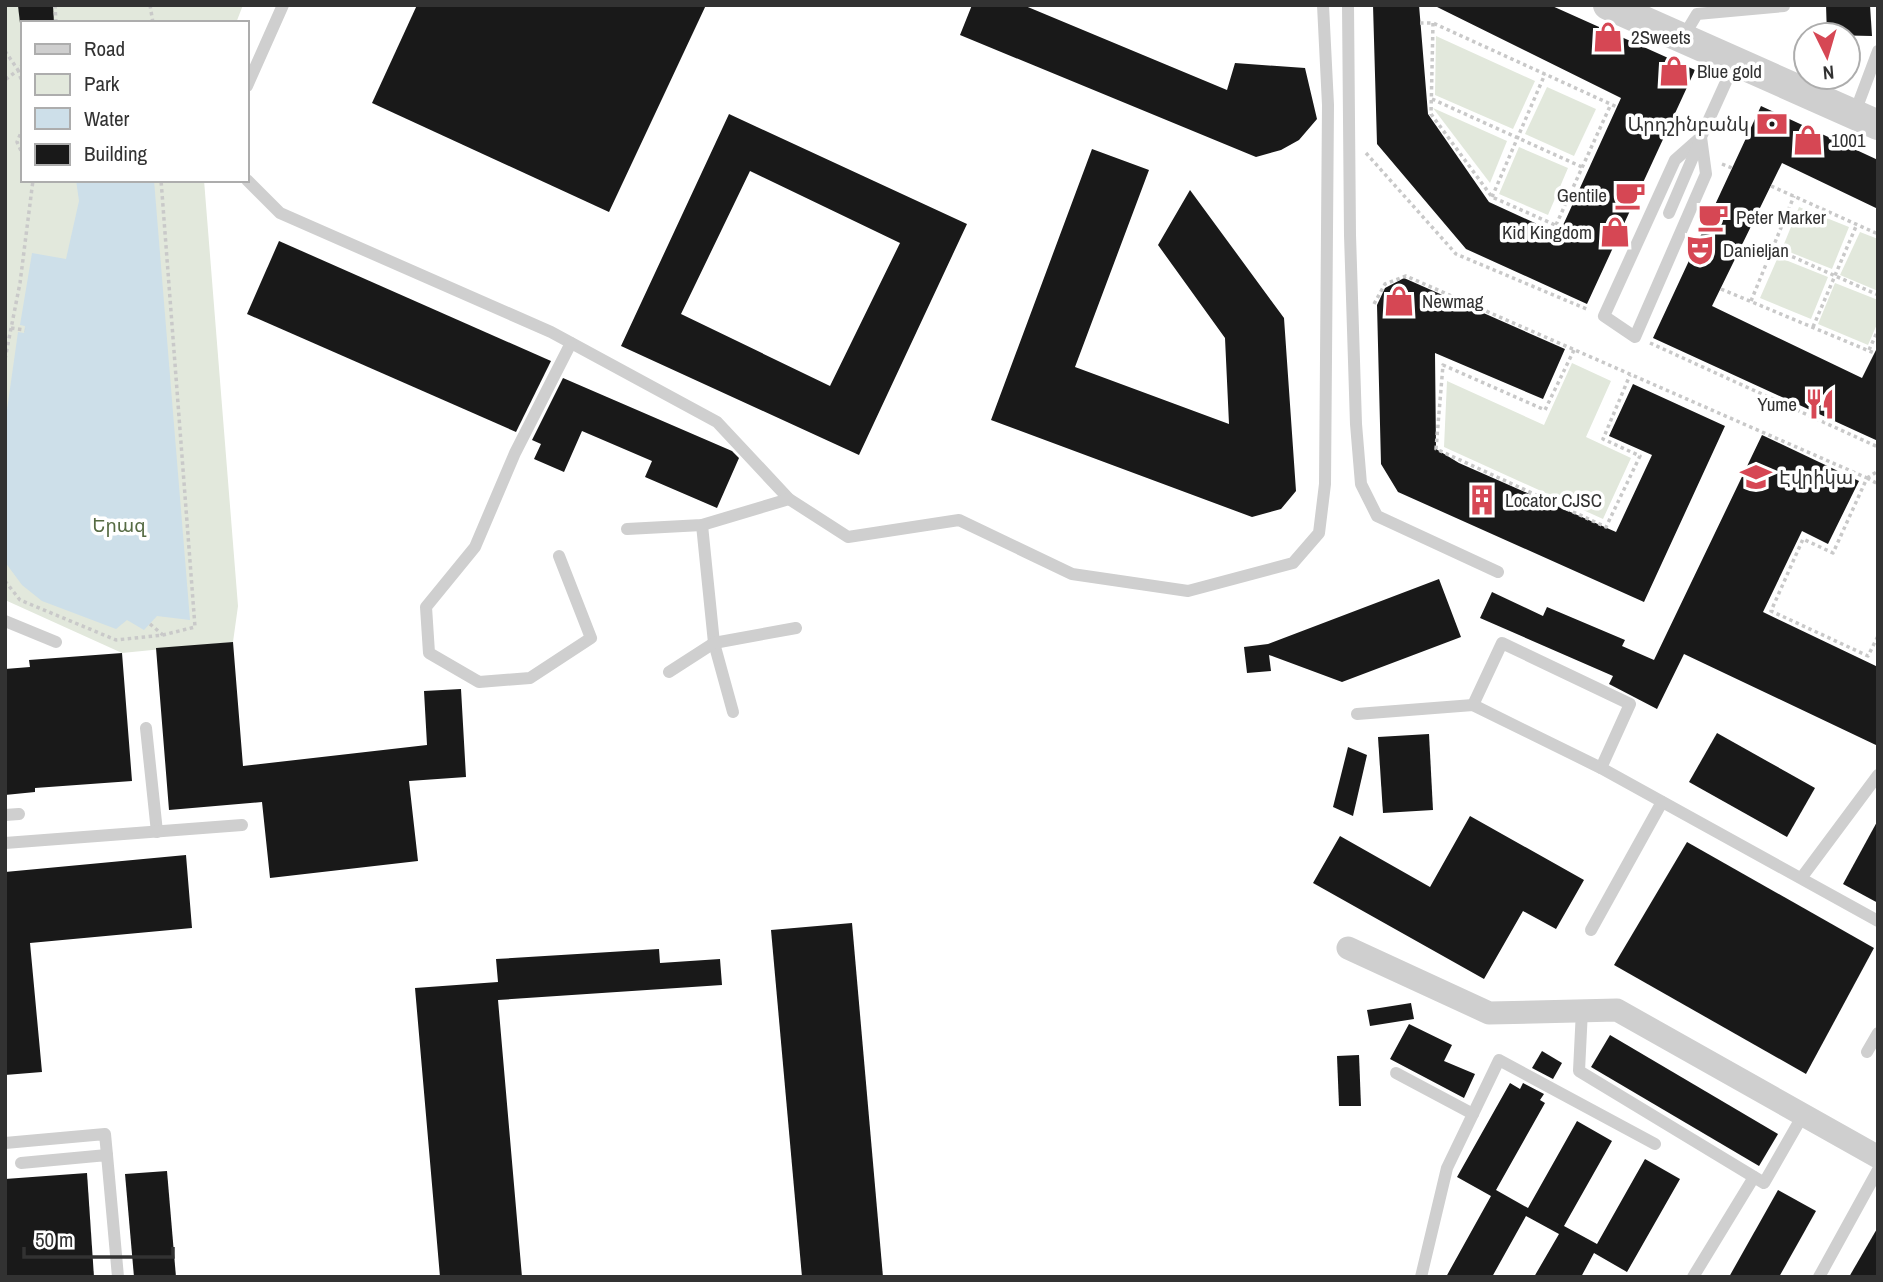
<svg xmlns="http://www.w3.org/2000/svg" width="1883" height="1282" font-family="'Archivo Narrow','Noto Sans Armenian',sans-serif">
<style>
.green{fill:#e2e8dc}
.water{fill:#cddfe9}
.building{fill:#191919;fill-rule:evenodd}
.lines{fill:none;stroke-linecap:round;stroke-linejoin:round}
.path{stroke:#c9c9c9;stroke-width:3.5;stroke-dasharray:3.5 3.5;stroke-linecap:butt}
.service{stroke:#cfcfcf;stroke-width:12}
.minor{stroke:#cfcfcf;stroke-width:23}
.tertiary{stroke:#cfcfcf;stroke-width:30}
.labels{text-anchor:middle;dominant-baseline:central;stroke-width:7;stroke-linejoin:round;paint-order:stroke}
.poi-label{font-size:19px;fill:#323232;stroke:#fff;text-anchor:start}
.park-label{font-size:19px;fill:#566b43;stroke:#fff}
</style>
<rect width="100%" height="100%" fill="#fff"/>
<!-- green -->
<g class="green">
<path d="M5 5H243L236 23H23V180H204L238 606 233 642 122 653 5 600Z"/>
<path d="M1436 36 1535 81 1513 129 1435 95Z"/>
<path d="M1547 87 1596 109 1574 156 1525 134Z"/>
<path d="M1433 108 1507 141 1490 183Z"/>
<path d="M1519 147 1568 168 1548 215 1499 194Z"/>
<path d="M1799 207 1849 227 1832 269 1782 249Z"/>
<path d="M1860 232 1878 239V291L1840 275Z"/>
<path d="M1778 257 1828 277 1811 319 1760 298Z"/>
<path d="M1835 283 1878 300V322L1868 345 1818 324Z"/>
<path d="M1572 363 1611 381 1586 437 1631 458 1603 519 1444 447 1447 381 1544 425Z"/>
</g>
<!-- water -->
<path class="water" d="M76 180H154L190 620 157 616 144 630 127 620 116 629 42 601 22 585 5 562V424L18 332 24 333 25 326 20 325 32 253 66 259 79 201Z"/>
<!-- building -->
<g class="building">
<path d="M53 5 54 23H20L18 6Z"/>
<path d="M417 5H706L609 212 372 103Z"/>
<path d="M972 5H1023L1227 90 1235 63 1305 68 1317 119 1299 140 1281 150 1256 157 960 35Z"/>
<path d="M1373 5H1419L1428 114 1489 202 1559 234 1621 98 1433 5H1550L1695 70 1587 304 1466 249 1377 144Z"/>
<path d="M1826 5H1870L1872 36 1827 35Z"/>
<path d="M1761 106 1878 160V209L1782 163 1712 306 1862 378 1878 346V441L1653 338Z"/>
<path d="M729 114 967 224 859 455 621 346ZM750 171 900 243 830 386 681 314Z"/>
<path d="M1092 149 1149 170 1075 367 1229 424 1225 338 1158 245 1190 190 1284 318 1296 491 1281 509 1252 517 991 420Z"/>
<path d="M279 241 551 361 516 432 247 314Z"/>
<path d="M1404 278 1565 349 1543 399 1435 353 1436 449 1459 463 1616 532 1652 455 1609 436 1633 384 1725 426 1644 602 1398 492 1381 464 1377 305 1385 288Z"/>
<path d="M563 378 732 451 739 458 717 508 645 477 652 461 582 431 564 472 534 459 541 444 532 440Z"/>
<path d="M1762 435 1859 481 1828 544 1802 531 1763 612 1878 667V746L1684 654 1657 709 1609 684 1613 676 1480 618 1492 592 1543 616 1547 607 1625 640 1622 646 1654 660Z"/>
<path d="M1439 579 1461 637 1342 682 1269 655 1271 671 1247 673 1244 647 1268 644Z"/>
<path d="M233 642 243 766 427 745 424 691 461 689 466 777 409 781 418 861 270 878 262 802 169 810 156 648Z"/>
<path d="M122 653 132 781 35 788V792L5 795V669L30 667 29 660Z"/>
<path d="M1717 733 1815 788 1787 837 1689 782Z"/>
<path d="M1429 734 1433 810 1383 813 1378 737Z"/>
<path d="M1348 747 1367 755 1353 816 1333 807Z"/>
<path d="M1470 816 1584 880 1556 929 1523 911 1484 979 1313 883 1340 836 1430 887Z"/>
<path d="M1878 820V903L1843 884Z"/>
<path d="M1687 842 1874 948 1806 1074 1614 965Z"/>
<path d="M186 855 192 928 30 943 42 1072 5 1075V872Z"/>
<path d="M852 923 883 1277H802L771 930Z"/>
<path d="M659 949 660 963 720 959 722 985 498 1000 522 1277H440L415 988 498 982 496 959Z"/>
<path d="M1411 1003 1414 1019 1370 1026 1367 1010Z"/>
<path d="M1409 1024 1452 1045 1444 1061 1475 1074 1464 1098 1390 1059Z"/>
<path d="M1610 1035 1778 1134 1759 1166 1591 1067Z"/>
<path d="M1542 1051 1562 1063 1553 1079 1532 1068Z"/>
<path d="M1359 1055 1361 1106H1339L1337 1056Z"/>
<path d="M1510 1083 1520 1089 1523 1083 1544 1094 1540 1100 1545 1103 1496 1190 1528 1208 1577 1121 1612 1141 1564 1226 1597 1244 1645 1159 1680 1179 1627 1272 1594 1253 1581 1277H1534L1559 1234 1526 1216 1492 1277H1446L1491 1196 1457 1177Z"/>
<path d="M167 1171 176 1277H134L125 1174Z"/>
<path d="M87 1173 94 1277H5V1179Z"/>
<path d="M1778 1190 1816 1211 1779 1277H1729Z"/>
<path d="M1878 1227V1277H1849Z"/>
</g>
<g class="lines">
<!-- path -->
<g class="path">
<path d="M55 5 56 23"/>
<path d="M150 5 153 23"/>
<path d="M1420 23H1433L1617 107"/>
<path d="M1433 23 1431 114 1492 197 1562 228"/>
<path d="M5 51 18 70 5 80"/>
<path d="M23 64 18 70 23 85"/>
<path d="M1432 99 1582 167"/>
<path d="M23 128 17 142 23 155"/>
<path d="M1667 129 1672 132"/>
<path d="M1366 153 1456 254 1589 310"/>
<path d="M1722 164 1732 168"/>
<path d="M1771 186 1878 234"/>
<path d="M1492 197 1545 74"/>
<path d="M1556 225 1611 104"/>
<path d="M1773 248 1878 295"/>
<path d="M1721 289 1874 353"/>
<path d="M1751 301 1794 196"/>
<path d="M1374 304 1385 284 1406 276 1867 478 1833 553 1803 539 1771 611 1868 656 1878 636"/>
<path d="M1813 327 1857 224"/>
<path d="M11 328 25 330"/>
<path d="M1650 343 1878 447"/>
<path d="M1574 350 1545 410 1443 365 1436 449 1606 527 1640 456 1603 439 1630 375"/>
<path d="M1869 350 1878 330"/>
<path d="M5 359 20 283 33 180"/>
<path d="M1867 478 1878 471"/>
<path d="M1867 478 1878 484"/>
<path d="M5 581 20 600 116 640 163 635 195 627 161 180"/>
<path d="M150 624 163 635"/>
</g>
<!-- service -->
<g class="service">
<path d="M1348 5 1350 235 1356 424 1361 484 1377 516 1498 572"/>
<path d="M1688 29 1697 14 1784 6"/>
<path d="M247 86 283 5"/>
<path d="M1854 115 1878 51"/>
<path d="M1701 137 1706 174 1635 337 1604 316 1675 160 1701 137 1735 62"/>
<path d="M247 180 280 213 551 332 717 422 789 499 848 537 959 520 1072 574 1188 591 1293 563 1319 533 1325 484 1328 105 1323 5"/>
<path d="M1669 213 1699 143"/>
<path d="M702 525 714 643 733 712"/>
<path d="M627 529 702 525 789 499"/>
<path d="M559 556 591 638 530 678 479 682 429 653 426 607 475 547 515 453 571 343"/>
<path d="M5 621 56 642"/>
<path d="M669 672 714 643 796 628"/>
<path d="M1473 705 1502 643 1630 704 1601 768"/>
<path d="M1357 714 1473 705 1601 768 1878 921"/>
<path d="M146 728 157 832"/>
<path d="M5 815 19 814"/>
<path d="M5 843 242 825"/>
<path d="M1802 877 1878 775"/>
<path d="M1591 930 1662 802"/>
<path d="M1582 1010 1579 1071 1764 1183 1803 1115"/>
<path d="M1867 1052 1878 1033"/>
<path d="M1396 1073 1473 1114"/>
<path d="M5 1143 105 1134 107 1155"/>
<path d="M21 1163 107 1155 118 1277"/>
<path d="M1421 1277 1447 1168 1499 1060 1655 1144"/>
<path d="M1693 1277 1754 1177"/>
<path d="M1819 1277 1878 1170"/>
</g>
<!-- minor -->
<path class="minor" d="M1348 948 1489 1013 1617 1010 1878 1157"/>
<!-- tertiary -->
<path class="tertiary" d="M1608 5 1878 125"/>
</g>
<!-- icons -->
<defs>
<g id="shop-bare" transform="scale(2.415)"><path d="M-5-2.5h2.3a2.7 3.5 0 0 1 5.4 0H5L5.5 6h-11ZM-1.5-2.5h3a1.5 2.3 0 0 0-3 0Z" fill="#d64754" stroke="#fff" stroke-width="2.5" paint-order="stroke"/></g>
<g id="bank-bare" transform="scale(2.415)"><path d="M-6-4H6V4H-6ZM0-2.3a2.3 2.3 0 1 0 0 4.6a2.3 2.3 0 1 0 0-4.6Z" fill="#d64754" stroke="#fff" stroke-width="2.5" paint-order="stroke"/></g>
<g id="cafe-bare" transform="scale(2.415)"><path d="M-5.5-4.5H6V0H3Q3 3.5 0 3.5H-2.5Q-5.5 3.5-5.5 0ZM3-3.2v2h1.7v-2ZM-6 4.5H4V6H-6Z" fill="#d64754" stroke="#fff" stroke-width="2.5" paint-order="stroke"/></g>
<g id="theatre-bare" transform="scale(2.415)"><path d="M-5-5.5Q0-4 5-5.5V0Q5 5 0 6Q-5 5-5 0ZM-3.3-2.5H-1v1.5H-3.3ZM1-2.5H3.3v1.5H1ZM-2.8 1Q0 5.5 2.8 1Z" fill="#d64754" stroke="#fff" stroke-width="2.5" paint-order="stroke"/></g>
<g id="restaurant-bare" transform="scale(2.415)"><path d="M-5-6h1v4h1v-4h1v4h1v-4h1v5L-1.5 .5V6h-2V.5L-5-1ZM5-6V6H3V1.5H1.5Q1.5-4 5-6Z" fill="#d64754" stroke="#fff" stroke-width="2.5" paint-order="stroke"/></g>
<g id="school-bare" transform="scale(2.415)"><path d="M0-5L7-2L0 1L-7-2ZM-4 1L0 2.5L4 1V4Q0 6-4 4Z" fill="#d64754" stroke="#fff" stroke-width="2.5" paint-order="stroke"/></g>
<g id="building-bare" transform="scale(2.415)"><path d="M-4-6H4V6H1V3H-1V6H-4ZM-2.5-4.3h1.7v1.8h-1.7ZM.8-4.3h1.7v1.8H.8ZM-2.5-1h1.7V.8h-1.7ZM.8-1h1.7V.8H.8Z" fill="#d64754" stroke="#fff" stroke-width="2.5" paint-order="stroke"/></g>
</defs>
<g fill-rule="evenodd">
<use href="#shop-bare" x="1608" y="37"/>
<use href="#shop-bare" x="1674" y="71"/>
<use href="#bank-bare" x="1772" y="124"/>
<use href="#shop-bare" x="1808" y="140"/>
<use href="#cafe-bare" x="1630" y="195"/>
<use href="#cafe-bare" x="1713" y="217"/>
<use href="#shop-bare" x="1615" y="232"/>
<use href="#theatre-bare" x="1700" y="250"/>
<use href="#shop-bare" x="1399" y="301"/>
<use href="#restaurant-bare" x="1820" y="404"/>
<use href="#school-bare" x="1756" y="477"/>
<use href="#building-bare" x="1482" y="500"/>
</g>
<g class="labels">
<!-- poi labels -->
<g class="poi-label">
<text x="1631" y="37">2Sweets</text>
<text x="1697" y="71">Blue gold</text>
<text x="1749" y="124" text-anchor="end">Արդշինբանկ</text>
<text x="1831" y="140">1001</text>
<text x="1607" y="195" text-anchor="end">Gentile</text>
<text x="1736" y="217">Peter Marker</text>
<text x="1592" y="232" text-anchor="end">Kid Kingdom</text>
<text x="1723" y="250">Danieljan</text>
<text x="1422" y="301">Newmag</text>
<text x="1797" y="404" text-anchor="end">Yume</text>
<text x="1779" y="477">Էվրիկա</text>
<text x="1505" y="500">Locator CJSC</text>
</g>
<!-- park labels -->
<g class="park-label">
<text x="119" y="525">Երազ</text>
</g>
</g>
<!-- border -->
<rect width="1883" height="1282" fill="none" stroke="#323232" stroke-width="14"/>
<!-- legend -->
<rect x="21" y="21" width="228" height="161" fill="#ffffff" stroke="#adadad" stroke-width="2"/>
<rect x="35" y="44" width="35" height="10" fill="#cfcfcf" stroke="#adadad" stroke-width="2"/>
<text x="84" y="56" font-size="21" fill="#323232">Road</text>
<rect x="35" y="74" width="35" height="21" fill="#e2e8dc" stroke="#adadad" stroke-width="2"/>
<text x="84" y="91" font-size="21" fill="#323232">Park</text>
<rect x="35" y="108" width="35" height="21" fill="#cddfe9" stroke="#adadad" stroke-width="2"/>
<text x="84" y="126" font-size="21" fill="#323232">Water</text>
<rect x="35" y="144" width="35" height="21" fill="#191919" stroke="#adadad" stroke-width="2"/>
<text x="84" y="161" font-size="21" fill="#323232">Building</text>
<!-- north arrow -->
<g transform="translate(1827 56) rotate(175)"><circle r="33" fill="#ffffff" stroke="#adadad" stroke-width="2"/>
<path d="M0-5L12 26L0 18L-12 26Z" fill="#d64754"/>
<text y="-10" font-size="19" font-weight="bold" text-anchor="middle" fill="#323232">N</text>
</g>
<!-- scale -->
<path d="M24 1247v10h149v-10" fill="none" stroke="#323232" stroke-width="3.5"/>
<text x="35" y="1247" font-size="21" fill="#323232" stroke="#ffffff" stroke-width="5" paint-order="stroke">50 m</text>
</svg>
